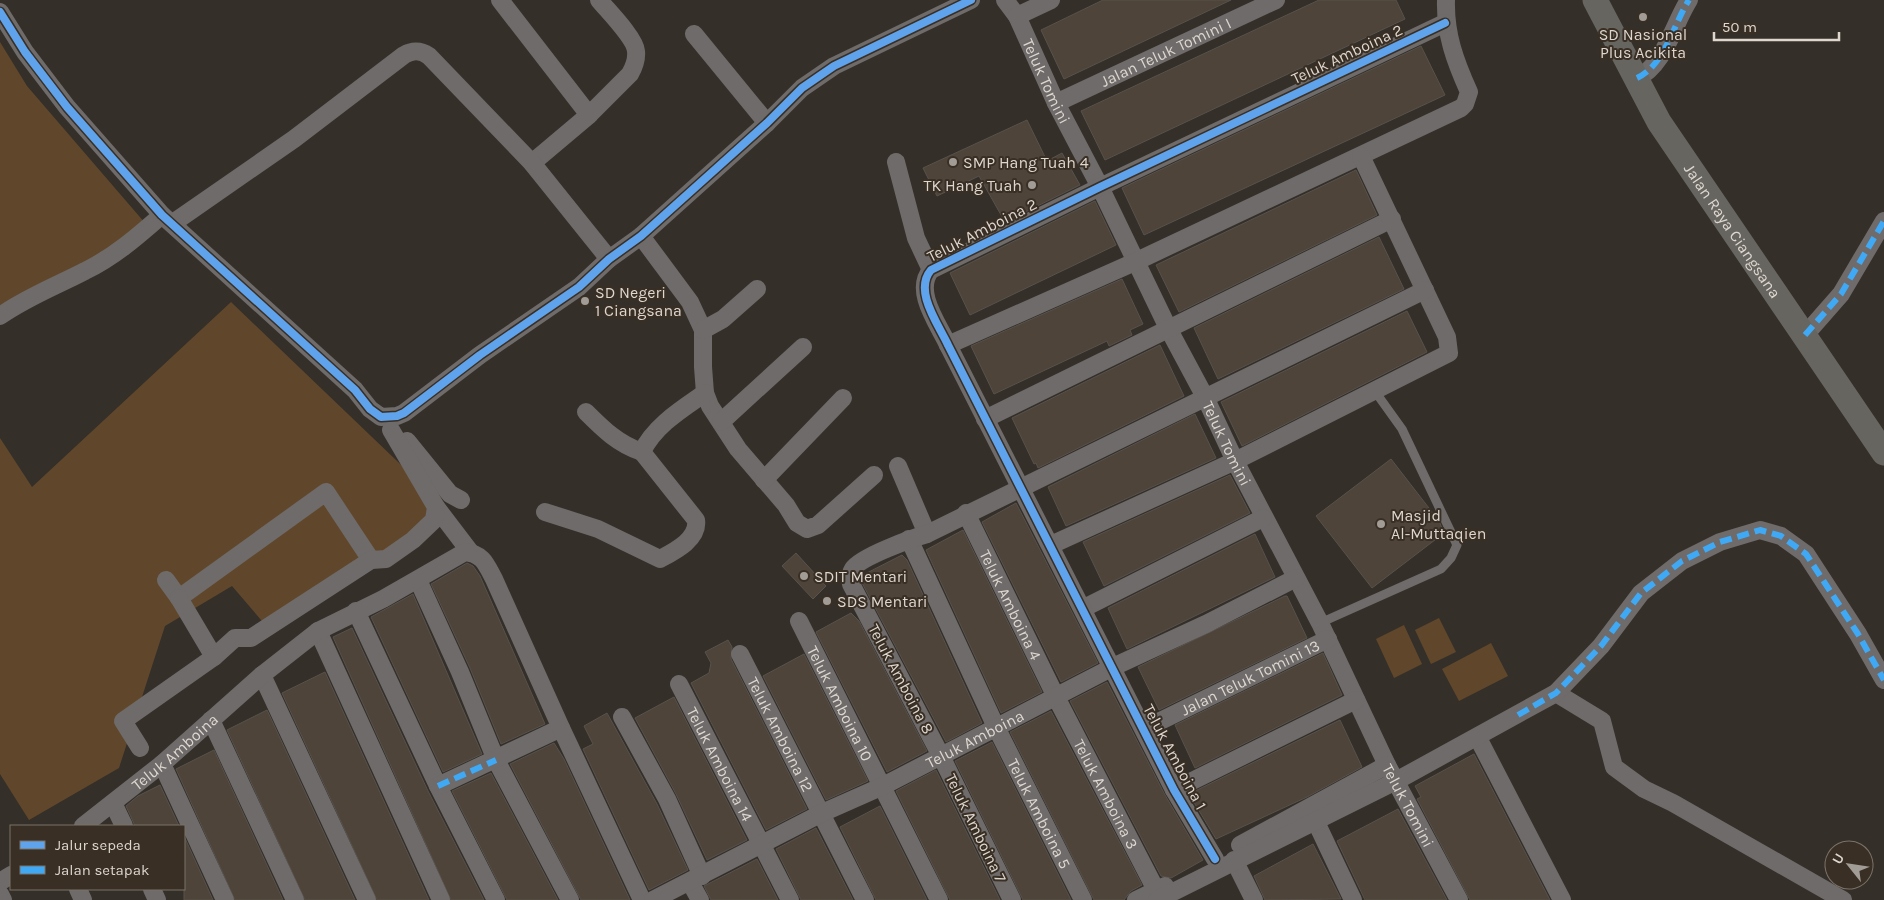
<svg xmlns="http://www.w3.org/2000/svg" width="1884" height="900" font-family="Karla,sans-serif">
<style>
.green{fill:#60472b}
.building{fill:#4e4439;stroke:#57524d}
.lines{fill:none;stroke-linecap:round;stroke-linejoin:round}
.service{stroke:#6e6b6a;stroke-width:9}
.minor{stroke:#6e6b6a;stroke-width:18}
.secondary{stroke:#676560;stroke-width:25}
.quiet{stroke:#3fa9f5;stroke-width:6;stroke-dasharray:12 6;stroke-linecap:butt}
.cycleway-casing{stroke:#392f24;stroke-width:11}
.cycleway{stroke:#60a3ed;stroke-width:8}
.poi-dot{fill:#a29c96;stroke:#392f24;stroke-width:2}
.labels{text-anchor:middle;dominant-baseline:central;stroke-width:4;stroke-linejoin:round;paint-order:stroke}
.poi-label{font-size:16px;fill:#ded7d0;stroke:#392f24;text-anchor:start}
.street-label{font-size:16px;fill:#ded7d0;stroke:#392f24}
</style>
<rect width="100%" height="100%" fill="#342f29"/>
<!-- green -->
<g class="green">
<path d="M0 42 27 86 145 223 0 323Z"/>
<path d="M231 302 444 506 273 634 232 586 165 626 119 768 29 820 0 774V438L32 487Z"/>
<path d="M1439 618 1456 652 1431 664 1415 630Z"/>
<path d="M1404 625 1422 664 1394 678 1376 639Z"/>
<path d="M1491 643 1508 676 1459 701 1442 669Z"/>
</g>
<!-- building -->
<g class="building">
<path d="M1103 0H1231L1064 79 1041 30Z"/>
<path d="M1319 0H1396L1405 19 1105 160 1081 111Z"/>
<path d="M1421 46 1445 95 1144 235 1122 188Z"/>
<path d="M1027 120 1047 161 1062 153 1080 185 1005 222 979 176 937 196 923 168Z"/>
<path d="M1356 170 1377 215 1179 312 1156 265Z"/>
<path d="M1095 201 1116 245 970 315 950 273Z"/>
<path d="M1379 237 1404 289 1218 379 1194 328Z"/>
<path d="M1122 279 1143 324 1130 330 1132 335 1109 346 1107 341 994 394 971 346Z"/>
<path d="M1407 311 1427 352 1242 446 1221 402Z"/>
<path d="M1160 345 1184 396 1038 468 1036 463 1034 464 1012 418Z"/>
<path d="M1195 414 1216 458 1066 526 1048 487Z"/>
<path d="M1391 459 1439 521 1444 533 1372 588 1316 516Z"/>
<path d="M1230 475 1250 513 1104 586 1083 542Z"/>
<path d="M1016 503 1098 663 1061 682 982 522Z"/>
<path d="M963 530 1042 692 1001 713 926 550Z"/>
<path d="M1255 534 1275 577 1127 649 1108 608Z"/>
<path d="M796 553 826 586 813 599 782 566Z"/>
<path d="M902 555 907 560 982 723 946 742 861 581V576Z"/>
<path d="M467 563 473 566 480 576 545 724 501 744 470 668 431 584Z"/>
<path d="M413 594 482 754 443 772 371 617Z"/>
<path d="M1285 596H1287L1307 638 1159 710 1138 667Z"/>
<path d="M851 613 859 621 927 751 887 772 816 632Z"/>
<path d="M352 628 428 791 484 900H451L333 637Z"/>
<path d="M728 640 732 647 731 659 807 809 766 830 691 683 709 673 711 663 705 652Z"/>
<path d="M1323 653 1342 695 1195 768 1175 725Z"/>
<path d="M804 654 868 781 826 800 763 676Z"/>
<path d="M325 672 429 900H377L282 693Z"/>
<path d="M1107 682 1165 795 1203 860 1171 878 1161 876 1070 701Z"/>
<path d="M674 697 747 840 707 860 676 794 635 718Z"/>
<path d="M267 710 355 900H305L227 730Z"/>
<path d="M1051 711 1142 885 1131 891 1124 900H1094L1010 732Z"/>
<path d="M607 713 657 804 688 870 649 890 583 749 593 744 584 726Z"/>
<path d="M1340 720 1362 767 1307 797 1216 839 1189 794Z"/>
<path d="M992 742 1071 900H1023L955 761Z"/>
<path d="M554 743 564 759 630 900H581L510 764Z"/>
<path d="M214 750 283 900H235L176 769Z"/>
<path d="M1474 754 1550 900H1470L1417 799 1421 797 1415 786Z"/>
<path d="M936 770 1000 900H950L896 791Z"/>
<path d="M491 773 558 900H507L452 791Z"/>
<path d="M160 785 179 826H135L126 806 138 796Z"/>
<path d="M880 806 927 900H876L840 827Z"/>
<path d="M1398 809 1447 900H1365L1337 841Z"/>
<path d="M816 828 853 900H801L776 849Z"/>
<path d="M184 836 213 900H184Z"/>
<path d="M1313 844 1341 899 1265 900 1254 876Z"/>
<path d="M757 859 778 900H711L704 886Z"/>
</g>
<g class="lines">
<!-- service -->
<path class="service" d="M1320 623 1441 569 1451 558 1457 545 1402 429 1374 390"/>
<!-- minor -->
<g class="minor">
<path d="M500 0 589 115"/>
<path d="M1005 0 1017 16"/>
<path id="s1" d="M1051 0 1017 16 1056 103 1100 187 1168 328 1205 397 1235 461 1320 623 1387 765 1459 900"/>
<path d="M0 12 25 52 67 107 162 215 355 390 370 409 381 417 397 416 404 413 480 355 579 287 609 259 641 236 767 123 802 88 834 66 971 0"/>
<path d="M694 34 767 123"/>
<path d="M1637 78C1665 65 1673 25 1689 0"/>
<path id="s2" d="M1056 103 1276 0"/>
<path d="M896 162 916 238 931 270"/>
<path d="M532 163 589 115 630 74C634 67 637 60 636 51 635 38 608 11 599 0"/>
<path d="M173 223 294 139 404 55C413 50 420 50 429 56L532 163 609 259"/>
<path d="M641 236 690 302 703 330V367L705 393 710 406 738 449 786 505 797 523 807 529 818 525 874 475"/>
<path d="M0 316C27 297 56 286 85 271 114 257 138 236 162 215"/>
<path d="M703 330 723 319 757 289"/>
<path d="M1805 335 1841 294 1884 221"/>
<path d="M948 345 1137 261 1461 108 1465 104 1469 92C1455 61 1445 34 1446 0"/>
<path d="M586 412C603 429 618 444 642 452"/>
<path d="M985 419 1392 219"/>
<path d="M721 422 803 347"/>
<path d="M407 441 450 494 461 500"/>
<path d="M898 466 927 534"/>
<path d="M764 480 843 398"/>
<path d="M436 507 471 553"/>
<path d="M545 512 598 529 660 559C675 551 699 539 696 520L642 452C654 426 682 409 705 393"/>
<path id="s3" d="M966 513 1056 697 1156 890"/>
<path id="s4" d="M909 539 996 727 1083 900"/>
<path d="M1051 545 1235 461 1449 353 1447 337 1361 156"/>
<path d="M166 580 179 598 326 492 371 560"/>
<path d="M418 580 460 672 496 760 570 900"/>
<path d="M179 598 214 657 235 638H251L371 560 386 559 413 540 434 520 436 507 391 430"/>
<path d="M1084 608 1263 518"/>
<path d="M356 611 438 786 496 900"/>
<path id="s5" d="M799 621 939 900"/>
<path d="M318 631 441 900"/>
<path id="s6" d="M740 654 865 900"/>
<path d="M262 675 367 900"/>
<path id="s7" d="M679 684 790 900"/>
<path d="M1556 693 1602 721 1614 767 1644 789 1673 803 1843 900"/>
<path d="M622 717 667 799 702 876"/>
<path d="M211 720 295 900"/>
<path id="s8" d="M1144 729 1328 639"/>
<path d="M1478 738 1562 900"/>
<path d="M140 748 123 721 214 657"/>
<path d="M162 764 225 900"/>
<path d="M438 786 561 728"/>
<path d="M1174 790 1356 700"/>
<path d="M113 803 124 826"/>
<path d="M1316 822 1353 900"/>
<path id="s9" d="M83 826 162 764 262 675 318 631 383 599 465 552C483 554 486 564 494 579L561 728 642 900"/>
<path d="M1240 845 1387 765"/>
<path d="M1215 859 1174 790 948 345C939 325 913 291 931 270L1100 187 1445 23"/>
<path d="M1234 860 1254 900"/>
<path d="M0 882 11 875"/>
<path d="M690 882 700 900"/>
<path d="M78 889 83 900"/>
<path d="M152 889 157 900"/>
<path d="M0 894 3 900"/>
<path id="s10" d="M653 900 822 813 883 786 1113 667 1206 624 1296 578"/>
<path d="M1012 900 941 756 851 584C850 579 850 574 853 569 860 557 913 538 927 534L1425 290"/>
<path d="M1136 900 1165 886"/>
<path d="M1157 900 1396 781 1556 693 1601 646 1641 593 1682 561 1720 542 1760 530 1781 536 1806 554 1858 634 1884 680"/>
</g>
<!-- secondary -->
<path class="secondary" id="s11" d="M1595 0 1659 122 1884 453"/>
<!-- quiet -->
<g class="quiet">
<path d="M1637 78C1665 65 1673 25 1689 0"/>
<path d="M1805 335 1841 294 1884 221"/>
<path d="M1518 715 1556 693 1601 646 1641 593 1682 561 1720 542 1760 530 1781 536 1806 554 1858 634 1884 680"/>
<path d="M438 786 496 760"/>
</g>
<!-- cycleway casing -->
<g class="cycleway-casing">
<g id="cycleway">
<path d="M0 12 25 52 67 107 162 215 355 390 370 409 381 417 397 416 404 413 480 355 579 287 609 259 641 236 767 123 802 88 834 66 971 0"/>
<path d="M1215 859 1174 790 948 345C939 325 913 291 931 270L1100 187 1445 23"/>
</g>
</g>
<!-- cycleway -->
<use href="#cycleway" class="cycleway"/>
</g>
<!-- markers -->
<g class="poi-dot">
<circle cx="1643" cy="17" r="5"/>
<circle cx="953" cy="162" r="5"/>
<circle cx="1032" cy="185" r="5"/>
<circle cx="585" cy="301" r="5"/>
<circle cx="1381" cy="524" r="5"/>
<circle cx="804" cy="576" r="5"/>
<circle cx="827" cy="601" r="5"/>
</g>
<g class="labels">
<!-- poi labels -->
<g class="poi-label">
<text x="1643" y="34" text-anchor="middle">SD Nasional<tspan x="1643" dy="18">Plus Acikita</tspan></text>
<text x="963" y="162">SMP Hang Tuah 4</text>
<text x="1022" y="185" text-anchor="end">TK Hang Tuah</text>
<text x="595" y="292">SD Negeri<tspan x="595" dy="18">1 Ciangsana</tspan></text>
<text x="1391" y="515">Masjid<tspan x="1391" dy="18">Al-Muttaqien</tspan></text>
<text x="814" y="576">SDIT Mentari</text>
<text x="837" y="601">SDS Mentari</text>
</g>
<!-- street labels -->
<g class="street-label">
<text stroke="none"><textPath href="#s2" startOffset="121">Jalan Teluk Tomini I</textPath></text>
<text transform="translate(1347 54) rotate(-25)">Teluk Amboina 2</text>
<text stroke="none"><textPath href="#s1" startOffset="109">Teluk Tomini</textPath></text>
<text transform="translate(982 230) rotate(-27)">Teluk Amboina 2</text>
<text stroke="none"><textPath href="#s11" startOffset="269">Jalan Raya Ciangsana</textPath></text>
<text stroke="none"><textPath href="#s1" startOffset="514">Teluk Tomini</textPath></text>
<text stroke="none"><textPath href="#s3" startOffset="102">Teluk Amboina 4</textPath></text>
<text stroke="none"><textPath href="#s8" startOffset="118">Jalan Teluk Tomini 13</textPath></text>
<text transform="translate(901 679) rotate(62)">Teluk Amboina 8</text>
<text stroke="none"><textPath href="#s5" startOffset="92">Teluk Amboina 10</textPath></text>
<text stroke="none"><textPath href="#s6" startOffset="90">Teluk Amboina 12</textPath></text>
<text stroke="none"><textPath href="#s10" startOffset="360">Teluk Amboina</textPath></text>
<text stroke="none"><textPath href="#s9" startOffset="118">Teluk Amboina</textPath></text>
<text transform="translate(1175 757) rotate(62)">Teluk Amboina 1</text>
<text stroke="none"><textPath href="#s7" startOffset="90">Teluk Amboina 14</textPath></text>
<text stroke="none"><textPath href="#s3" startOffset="314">Teluk Amboina 3</textPath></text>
<text stroke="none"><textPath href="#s1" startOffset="919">Teluk Tomini</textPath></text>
<text stroke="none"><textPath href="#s4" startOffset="304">Teluk Amboina 5</textPath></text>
<text transform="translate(976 828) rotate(64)">Teluk Amboina 7</text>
</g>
</g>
<!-- legend -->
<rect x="10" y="825" width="175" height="65" fill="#392f24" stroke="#7b7269"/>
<rect x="20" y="841" width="25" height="8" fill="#60a3ed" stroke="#7b7269"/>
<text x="55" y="850" font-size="15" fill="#ded7d0">Jalur sepeda</text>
<rect x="20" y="866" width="25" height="8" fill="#3fa9f5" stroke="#7b7269"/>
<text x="55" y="875" font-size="15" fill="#ded7d0">Jalan setapak</text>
<!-- north arrow -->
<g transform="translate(1849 865) rotate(300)"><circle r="24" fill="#392f24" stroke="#7b7269"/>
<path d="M0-4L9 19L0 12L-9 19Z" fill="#a29c96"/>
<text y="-8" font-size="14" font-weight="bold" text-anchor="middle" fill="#ded7d0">U</text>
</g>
<!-- scale -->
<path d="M1714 32v8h125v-8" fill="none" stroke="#ded7d0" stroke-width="2.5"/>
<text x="1722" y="32" font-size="15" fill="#ded7d0" stroke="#392f24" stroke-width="4" paint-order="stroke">50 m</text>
</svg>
